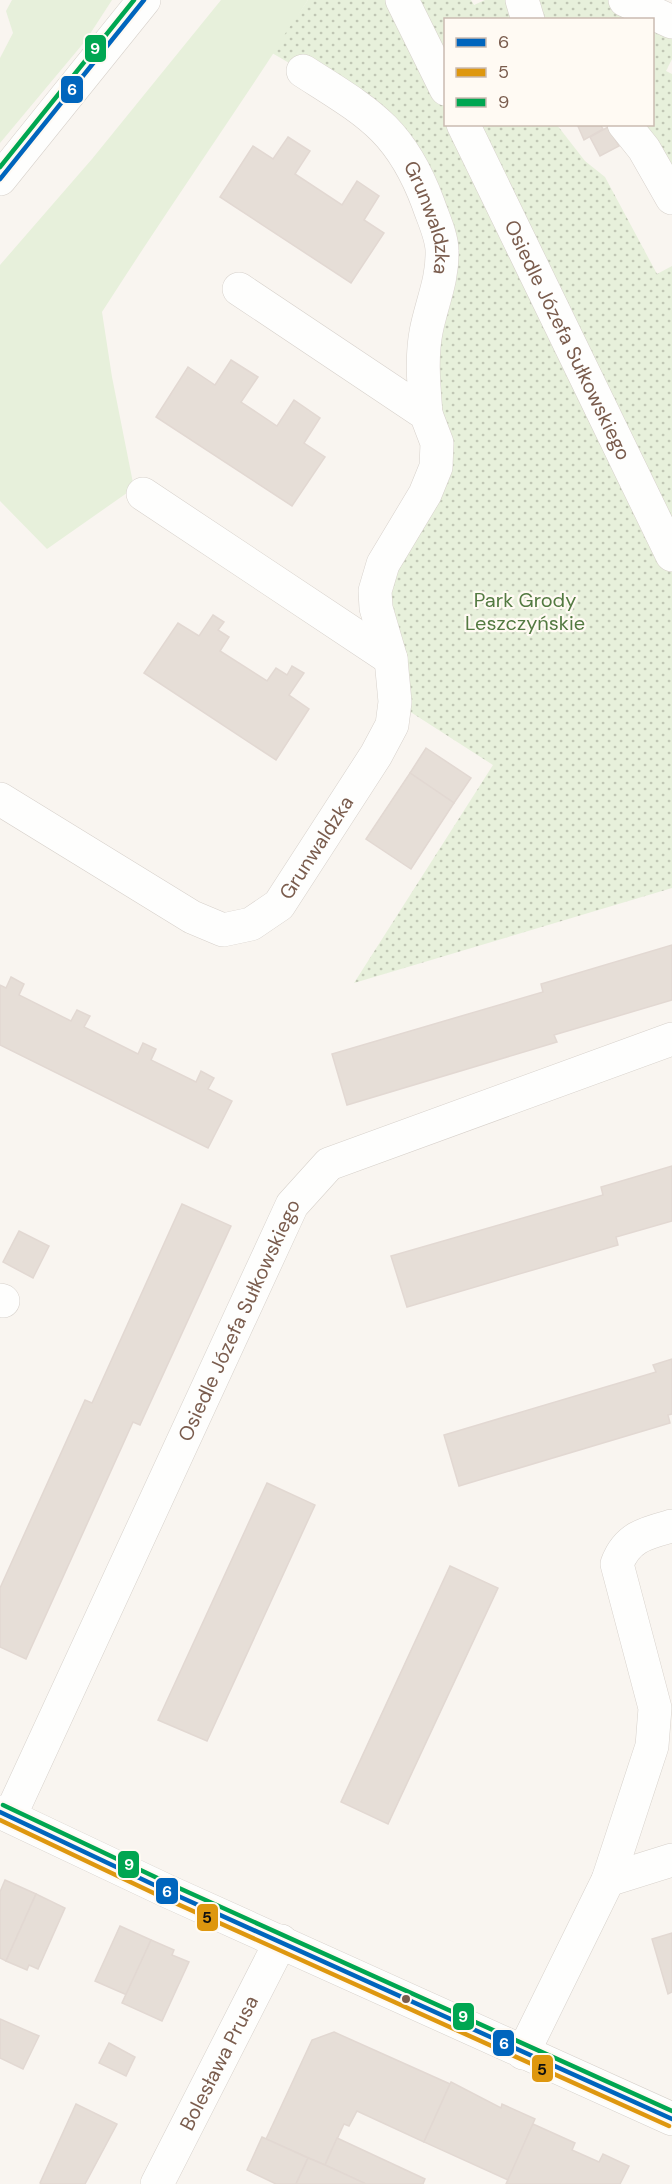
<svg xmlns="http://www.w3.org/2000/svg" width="672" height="2184" font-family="'DM Sans',sans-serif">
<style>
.grass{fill:#e7f0db}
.park{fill:url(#park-dots)}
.building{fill:#e6ded7;stroke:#e2d8d2;stroke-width:1.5}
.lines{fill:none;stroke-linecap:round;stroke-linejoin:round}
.minor-casing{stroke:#d7d1cb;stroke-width:34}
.minor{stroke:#fefefd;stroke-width:33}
.bus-1-casing{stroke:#fffaf3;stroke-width:9}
.bus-2-casing{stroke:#fffaf3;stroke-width:9}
.bus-3-casing{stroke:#fffaf3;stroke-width:9}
.bus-1{stroke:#0065bd;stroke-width:4.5}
.bus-2{stroke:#de970f;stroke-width:4.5}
.bus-3{stroke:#00a651;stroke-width:4.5}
.bus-dot{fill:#7a5c4d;stroke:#fffaf3;stroke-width:2}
.labels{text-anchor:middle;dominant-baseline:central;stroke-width:4.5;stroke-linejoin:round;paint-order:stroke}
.street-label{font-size:20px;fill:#7a5c4d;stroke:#fffaf3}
.park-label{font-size:20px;fill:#537a41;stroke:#fffaf3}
.line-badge{stroke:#fffaf3;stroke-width:2}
.badge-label{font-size:16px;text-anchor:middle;font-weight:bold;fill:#fff}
.pale-badge-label{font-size:16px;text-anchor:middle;font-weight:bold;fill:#111}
</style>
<defs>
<pattern id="park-dots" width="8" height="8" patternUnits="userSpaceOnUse" patternTransform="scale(1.5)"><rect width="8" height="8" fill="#e7f0db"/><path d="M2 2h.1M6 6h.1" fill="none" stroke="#c0c6b4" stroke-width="1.8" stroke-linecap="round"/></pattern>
</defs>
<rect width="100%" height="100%" fill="#f9f5f0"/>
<!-- grass -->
<g class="grass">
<path d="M12 0H112L86 40 0 143V58L13 33 6 11Z"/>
<path d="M221 0H308C241 105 169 207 102 312L112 377 134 488 47 549 0 501V265L92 159Z"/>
</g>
<!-- park -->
<path class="park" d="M308 0H471L474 5 485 0H625L672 22V59L666 71 672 74V198L624 125 652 124V20H446V124L557 125 585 161 605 177 657 274 672 266V888L354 983 493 765 395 702 376 608 425 494 434 304 419 180 303 71 272 53Z"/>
<!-- building -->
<g class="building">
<path d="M577 124H600L603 129 584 140Z"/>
<path d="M608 127 619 146 600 156 590 137Z"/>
<path d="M288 137 310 151 295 174 342 205 357 181 379 196 364 220 384 233 351 283 220 197 253 146 273 159Z"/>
<path d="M231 360 258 377 241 402 277 426 294 400 320 418 304 443 325 457 292 506 156 417 188 367 215 385Z"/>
<path d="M213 615 224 622 218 630 229 637 220 651 267 681 276 668 287 675 292 666 304 673 289 695 309 709 276 760 144 673 178 623 199 636Z"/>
<path d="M426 748 471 778 454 803 410 773Z"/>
<path d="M410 773 454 803 411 869 366 839Z"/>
<path d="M672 945V1000L554 1035 557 1042 347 1105 332 1054 543 992 541 984Z"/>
<path d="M11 977 24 984 19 995 71 1021 77 1010 90 1016 84 1027 138 1054 143 1043 156 1049 151 1060 196 1082 201 1071 214 1078 208 1089 232 1101 208 1148 0 1045V985L6 988Z"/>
<path d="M672 1166V1221L616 1237 618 1245 407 1307 391 1256 603 1195 601 1187Z"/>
<path d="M182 1204 231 1226 140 1425 133 1422 26 1659 0 1647V1588L85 1400 92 1403Z"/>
<path d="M19 1231 49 1246 33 1278 3 1262Z"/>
<path d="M672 1359V1414L668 1415 670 1423 459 1486 444 1435 656 1372 653 1365Z"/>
<path d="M267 1483 315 1505 207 1741 158 1720Z"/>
<path d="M450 1566 498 1588 388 1824 341 1802Z"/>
<path d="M5 1880 36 1894 6 1961 0 1958V1892Z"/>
<path d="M36 1894 65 1908 38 1969 29 1965 27 1970 6 1961Z"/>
<path d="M120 1926 151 1940 127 1995 95 1981Z"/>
<path d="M672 1933V1992L668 1994 652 1939Z"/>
<path d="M151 1940 174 1950 172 1955 189 1962 162 2021 122 2003Z"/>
<path d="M0 2019 39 2036 23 2069 0 2058Z"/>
<path d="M334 2032 450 2084 424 2142 357 2111 349 2126 344 2124 325 2165 266 2139 312 2040Z"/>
<path d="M109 2043 135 2057 126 2076 99 2063Z"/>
<path d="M451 2082 501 2108 502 2104 535 2119 508 2180 424 2142Z"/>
<path d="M76 2104 117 2124 85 2184H42L40 2183Z"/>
<path d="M533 2124 575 2143 572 2150 599 2162 603 2154 629 2166 620 2184H506Z"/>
<path d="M262 2137 308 2158 296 2184H276L247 2170Z"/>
<path d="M337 2138 425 2179 423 2184H366L325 2165Z"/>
<path d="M308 2158 325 2165 366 2184H296Z"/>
</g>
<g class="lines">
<!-- minor casing -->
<g class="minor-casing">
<g id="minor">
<path d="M402 0 446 89"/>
<path d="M522 0 528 20"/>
<path d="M625 0 672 22"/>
<path id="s1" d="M303 71C367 112 400 128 428 203 433 218 442 236 442 251 443 280 431 305 426 332 421 359 424 387 426 414"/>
<path id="s2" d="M463 124 672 555"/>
<path d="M624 124 644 149 672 198"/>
<path d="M0 179 144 0"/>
<path d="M143 494 391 659"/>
<path id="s3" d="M0 799 192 917 223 930 251 924 279 905 376 755 392 725 395 702 391 659 376 608 375 591 383 564 425 494 436 467 437 443 426 414 239 289"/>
<path d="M0 1300 3 1301"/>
<path d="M0 1812 167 1891 672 2119"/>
<path id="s4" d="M10 1816 292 1205 329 1164 672 1039"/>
<path d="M608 1880 672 1860"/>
<path d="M523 2053 608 1880 652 1746 655 1708 617 1564C627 1537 646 1533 672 1526"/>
<path id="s5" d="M157 2184 281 1941"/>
</g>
</g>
<!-- minor -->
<use href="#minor" class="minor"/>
<!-- bus-1 casing -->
<g class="bus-1-casing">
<g id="bus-1">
<path d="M0 179 144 0"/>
<path d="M0 1812 167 1891 672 2119"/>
</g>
</g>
<!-- bus-2 casing -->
<g class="bus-2-casing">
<path id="bus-2" d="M0 1820 164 1898 669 2126"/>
</g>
<!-- bus-3 casing -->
<g class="bus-3-casing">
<g id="bus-3">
<path d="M0 167 134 0"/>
<path d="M3 1805 170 1884 672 2111"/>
</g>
</g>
<!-- bus-1 -->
<use href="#bus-1" class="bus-1"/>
<!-- bus-2 -->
<use href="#bus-2" class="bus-2"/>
<!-- bus-3 -->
<use href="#bus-3" class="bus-3"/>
</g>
<!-- markers -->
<circle class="bus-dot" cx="406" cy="1999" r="5"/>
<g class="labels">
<!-- street labels -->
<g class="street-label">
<text stroke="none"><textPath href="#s1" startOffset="201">Grunwaldzka</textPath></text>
<text stroke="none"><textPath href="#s2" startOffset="240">Osiedle Józefa Sułkowskiego</textPath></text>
<text stroke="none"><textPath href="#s3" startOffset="390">Grunwaldzka</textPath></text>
<text stroke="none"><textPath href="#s4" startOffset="546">Osiedle Józefa Sułkowskiego</textPath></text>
<text stroke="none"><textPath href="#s5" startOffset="136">Bolesława Prusa</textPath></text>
</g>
<!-- park labels -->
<g class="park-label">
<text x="525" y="600">Park Grody<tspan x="525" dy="23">Leszczyńskie</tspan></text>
</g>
</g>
<g class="line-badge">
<rect x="84" y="34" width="23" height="29" rx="6" fill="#00a651"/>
<rect x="60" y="75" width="24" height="29" rx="6" fill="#0065bd"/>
<rect x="117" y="1850" width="23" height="29" rx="6" fill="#00a651"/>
<rect x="155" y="1877" width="24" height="28" rx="6" fill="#0065bd"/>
<rect x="196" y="1903" width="23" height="29" rx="6" fill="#de970f"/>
<rect x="452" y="2002" width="23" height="29" rx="6" fill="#00a651"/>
<rect x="492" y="2029" width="23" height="28" rx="6" fill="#0065bd"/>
<rect x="531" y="2054" width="23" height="29" rx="6" fill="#de970f"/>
</g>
<g class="badge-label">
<text x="95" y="54">9</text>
<text x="72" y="95">6</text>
<text x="129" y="1870">9</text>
<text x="167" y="1897">6</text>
<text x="463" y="2022">9</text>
<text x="504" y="2049">6</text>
</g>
<g class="pale-badge-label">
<text x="207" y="1923">5</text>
<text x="542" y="2075">5</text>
</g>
<!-- legend -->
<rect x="444" y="18" width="210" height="108" fill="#fffaf3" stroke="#cabbb1" stroke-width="1.5"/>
<rect x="456" y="38" width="30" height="9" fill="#0065bd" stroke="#cabbb1" stroke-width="1.5"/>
<text x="498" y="48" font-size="18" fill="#7a5c4d">6</text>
<rect x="456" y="68" width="30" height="9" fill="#de970f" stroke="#cabbb1" stroke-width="1.5"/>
<text x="498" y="78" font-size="18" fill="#7a5c4d">5</text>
<rect x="456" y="98" width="30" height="9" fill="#00a651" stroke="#cabbb1" stroke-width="1.5"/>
<text x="498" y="108" font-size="18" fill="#7a5c4d">9</text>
</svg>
